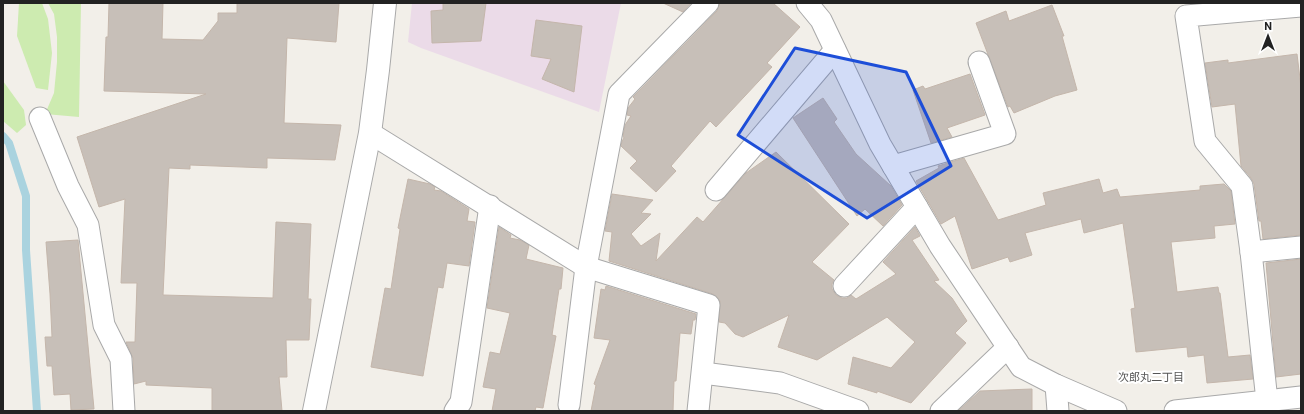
<svg xmlns="http://www.w3.org/2000/svg" width="1304" height="414" font-family="Roboto,'Noto Sans JP',sans-serif">
<style>
.industrial{fill:#ebdbe8}
.grass{fill:#cdebb0}
.lines{fill:none;stroke-linecap:round;stroke-linejoin:round}
.stream{stroke:#aad3df;stroke-width:8}
.building{fill:#c7bfb8;stroke:#c4b6ab}
.minor-casing{stroke:#a9a9a9;stroke-width:23}
.tertiary-casing{stroke:#a9a9a9;stroke-width:24}
.minor{stroke:#fff;stroke-width:21}
.tertiary{stroke:#fff;stroke-width:22}
.marked{fill:#1d4ed8;fill-opacity:0.2;stroke:#1d4ed8;stroke-width:3;stroke-linejoin:round}
.labels{text-anchor:middle;dominant-baseline:central;stroke-width:4;stroke-linejoin:round;paint-order:stroke}
.neighbourhood-label{font-size:11px;fill:#555;stroke:#fff}
</style>
<rect width="100%" height="100%" fill="#f2efe9"/>
<!-- industrial -->
<path class="industrial" d="M412 3H621L599 112 421 48 408 42Z"/>
<!-- grass -->
<g class="grass">
<path d="M19 3H42L48 19 52 53 48 90 36 88 17 36Z"/>
<path d="M48 3H81L79 117 45 114 54 93 57 62V37L54 14Z"/>
<path d="M3 81 24 110 26 125 17 133 3 121Z"/>
</g>
<g class="lines">
<!-- stream -->
<path class="stream" d="M3 136 9 143 26 196V250L37 411"/>
</g>
<!-- building -->
<g class="building">
<path d="M109 3H163L162 39 203 40 218 21V13H237V3H339L336 42 287 38 284 123 341 125 335 160 267 158V168L190 165V169L169 168 163 295 273 298 276 222 311 224 308 299H311L309 340H286L287 377H279L282 411H212V388L146 385V381L134 384 133 358 126 342H135L137 283H121L125 199 99 207 77 137 206 94 104 91 106 37H108Z"/>
<path d="M443 3H486L481 41 432 43 431 11 443 10Z"/>
<path d="M663 3H691L683 12Z"/>
<path d="M720 3H773L800 27 767 63 772 67 716 127 710 121 671 166 676 171 656 192 630 168 637 161 621 146 622 141 624 138 623 136 625 125 631 116 627 115 628 108 635 99 633 97 717 11Z"/>
<path d="M1052 5 1064 36H1062L1077 90 1055 96 1014 113 1010 106 1008 107 976 23 1006 11 1009 21Z"/>
<path d="M536 20 582 26 574 92 542 79 551 59 531 56Z"/>
<path d="M1297 54 1301 87V235L1263 239 1261 221H1259L1254 184 1251 178 1241 166 1235 104 1212 107 1205 63 1228 60V63Z"/>
<path d="M970 74 985 115 947 128 952 137 931 143 913 90 923 86 925 89Z"/>
<path d="M823 98 837 119 834 122 856 154 891 186 902 205 883 226 865 209 857 216 793 118Z"/>
<path d="M776 152 849 224 812 262 834 280 832 284V289L836 295 842 298H847L851 295 856 299 896 274 883 262 915 227 920 236 912 240 939 280 934 281 952 298 967 321 955 333 966 343 911 403 877 391V393L848 384 853 357 891 368 915 342 887 317 817 360 778 347 789 315 743 337 735 334 725 323 719 322 720 301 717 297 713 294 609 261 612 232 605 231 612 194 653 200 641 213 651 214 631 234 641 246 660 233 656 261 697 217 703 222 746 173Z"/>
<path d="M964 158 998 220 1046 205 1043 193 1099 179 1103 193 1117 189 1120 197 1200 190V186L1224 184 1231 191 1235 224 1214 226 1215 238 1171 242 1177 292 1218 287 1219 293H1220L1228 357 1250 355 1253 379 1207 383 1204 355 1188 357 1187 347 1136 352 1131 309 1135 308 1123 223 1084 233 1081 219 1025 233 1032 255 1010 262 1008 257 972 269 955 216 941 224 916 181 939 168 938 166Z"/>
<path d="M408 179 430 184 435 187 434 190 441 191 469 209 467 221 475 222 469 266 447 263 443 288 438 287 423 376 371 367 385 288 391 289 400 229 398 228Z"/>
<path d="M499 227 511 235 510 238 520 240 529 245 526 259 563 268 561 289H559L552 335 556 336 543 408 536 407 535 411H492L496 389 483 387 490 352 500 354 510 313 487 308Z"/>
<path d="M78 240 94 409 71 410 70 394 54 395 52 366H47L45 337H52L50 294 46 242Z"/>
<path d="M1301 259V374L1276 377 1266 263Z"/>
<path d="M606 286 696 314 695 320H693L691 334 680 333 676 381H674L673 411H591L596 385 594 384 610 340 594 338 601 289 605 290Z"/>
<path d="M1032 389V411H958L980 391Z"/>
</g>
<g class="lines">
<!-- minor casing -->
<g class="minor-casing">
<g id="minor">
<path d="M807 3 821 20 880 144 940 246 1021 367 1056 385 1116 411"/>
<path d="M40 118 68 186 88 225 104 325 121 359 124 411"/>
<path d="M370 133 586 267 709 305 698 411"/>
<path d="M893 166 1005 134 979 62"/>
<path d="M716 190 835 50"/>
<path d="M1251 252 1301 247"/>
<path d="M844 286 917 207"/>
<path d="M703 373 780 383 858 411"/>
<path d="M1056 385 1058 411"/>
<path d="M1267 401 1251 252 1242 186 1205 141 1186 16 1301 6"/>
<path d="M569 405 586 267 619 94 708 3"/>
<path d="M455 411 461 402 490 206"/>
<path d="M941 411 1008 347"/>
<path d="M1175 411 1301 397"/>
</g>
</g>
<!-- tertiary casing -->
<g class="tertiary-casing">
<path id="tertiary" d="M314 411 370 133 378 70 385 3"/>
</g>
<!-- minor -->
<use href="#minor" class="minor"/>
<!-- tertiary -->
<use href="#tertiary" class="tertiary"/>
</g>
<!-- marked area -->
<path class="marked" d="M795 48 906 72 951 166 867 218 738 135Z"/>
<g class="labels">
<!-- neighbourhood labels -->
<g class="neighbourhood-label">
<text x="1151" y="377">次郎丸二丁目</text>
</g>
</g>
<!-- border -->
<rect width="1304" height="414" fill="none" stroke="#222222" stroke-width="8"/>
<!-- north arrow -->
<g transform="translate(1268 36)" stroke="#ffffff" stroke-width="3" paint-order="stroke">
<path d="M0-3L7 15L0 10L-7 15Z" fill="#222222"/>
<text y="-6" font-size="11" font-weight="bold" text-anchor="middle" fill="#222222">N</text>
</g>
</svg>
